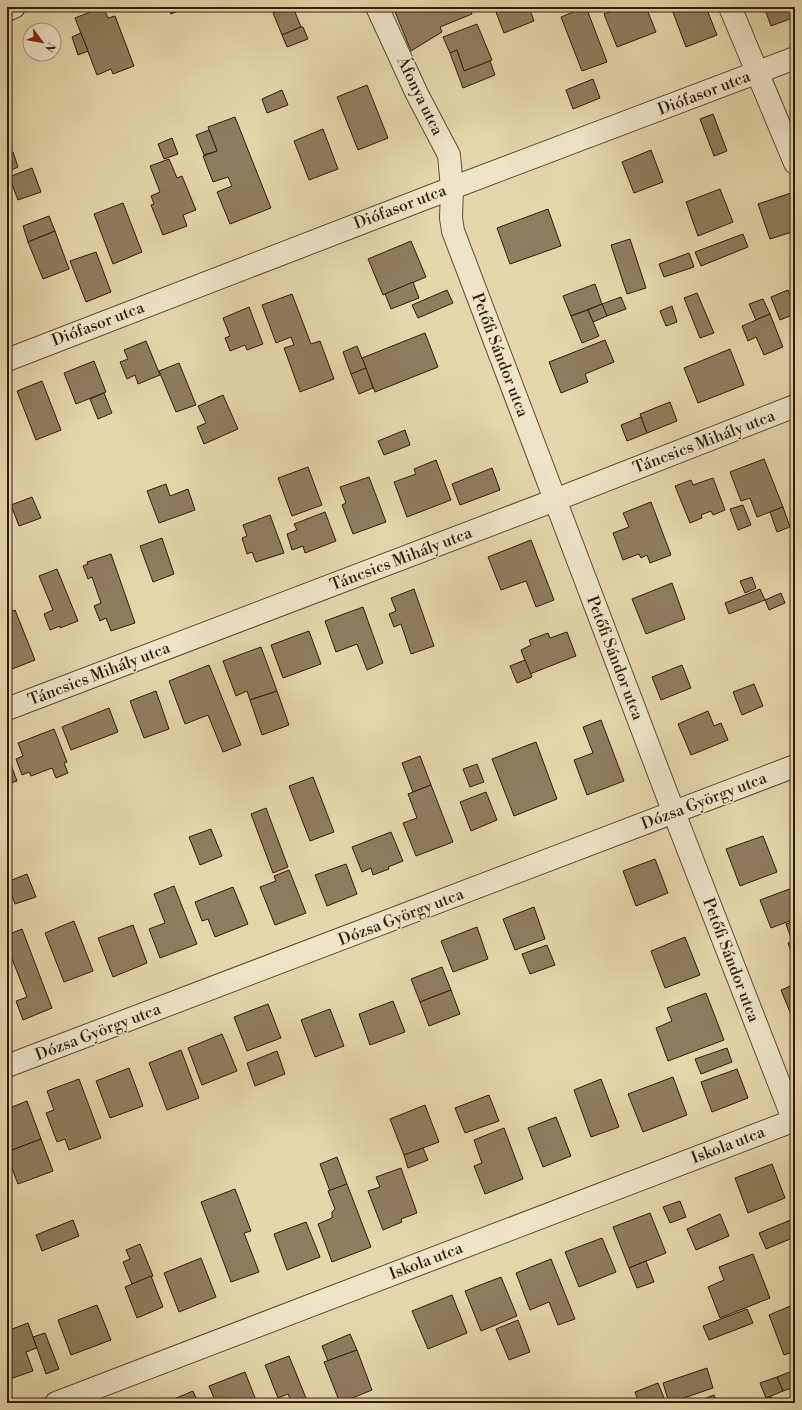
<svg xmlns="http://www.w3.org/2000/svg" width="802" height="1410" font-family="'Libre Bodoni',serif">
<style>
.building{fill:#8f7d5e;stroke:#321c0a}
.lines{fill:none;stroke-linecap:round;stroke-linejoin:round}
.minor-casing{stroke:#5f4b32;stroke-width:24}
.minor{stroke:#eee5c9;stroke-width:22}
.labels{text-anchor:middle;dominant-baseline:central;stroke-width:3;stroke-linejoin:round;paint-order:stroke}
.street-label{font-size:16px;fill:#321c0a;stroke:#eee5c9}
</style>
<rect width="100%" height="100%" fill="#e5d7ac"/>
<filter id="stains"><feTurbulence type="fractalNoise" baseFrequency=".005" numOctaves="4"/><feColorMatrix values="0 0 0 0 .2 0 0 0 0 .09 0 0 0 0 .02 0 0 0 .5 -.17"/></filter>
<radialGradient id="worn" r=".72"><stop offset=".6" stop-color="#630" stop-opacity="0"/><stop offset="1" stop-color="#630" stop-opacity=".3"/></radialGradient>
<!-- building -->
<g class="building">
<path d="M103 7 108 18 115 16 134 66 113 74 111 69 97 75 75 18Z"/>
<path d="M168 7H187L171 14Z"/>
<path d="M289 7H293L301 27 282 35 273 13Z"/>
<path d="M393 7H469L472 14 440 27 442 32 411 51Z"/>
<path d="M494 7H529L534 21 504 33Z"/>
<path d="M586 7 607 62 582 71 561 17Z"/>
<path d="M614 7H646L656 32 617 47 604 14 615 10Z"/>
<path d="M671 7H706L717 35 686 47Z"/>
<path d="M764 7H795V17L771 26Z"/>
<path d="M477 24 492 60 464 71 457 50 450 53 443 37Z"/>
<path d="M301 27H303L308 39 287 47 282 35Z"/>
<path d="M81 33 88 51 78 55 72 37Z"/>
<path d="M457 50 464 71 490 61 495 75 463 88 450 53Z"/>
<path d="M593 79 600 98 573 109 566 90Z"/>
<path d="M367 85 388 138 358 150 337 97Z"/>
<path d="M282 90 288 105 267 113 262 99Z"/>
<path d="M713 114 727 151 714 156 700 119Z"/>
<path d="M235 117 271 208 230 224 217 192 232 186 228 177 213 182 203 156 217 151 208 127Z"/>
<path d="M323 129 338 169 309 180 294 141Z"/>
<path d="M209 130 217 151 204 155 196 135Z"/>
<path d="M172 138 178 154 164 159 158 144Z"/>
<path d="M651 150 663 182 634 193 622 162Z"/>
<path d="M13 152 18 167 7 172V154Z"/>
<path d="M169 159 177 178 182 176 196 210 183 215 187 226 163 235 151 205 154 204 151 196 160 192 150 166Z"/>
<path d="M32 168 41 192 18 200 9 177Z"/>
<path d="M720 189 733 222 698 236 686 202Z"/>
<path d="M791 193 795 205V231L770 239 758 204Z"/>
<path d="M123 203 142 252 113 264 94 214Z"/>
<path d="M548 209 561 246 510 264 497 228Z"/>
<path d="M49 216 55 231 28 242 23 226Z"/>
<path d="M55 231 69 269 43 279 28 242Z"/>
<path d="M743 234 748 247 701 266 695 252Z"/>
<path d="M630 239 646 288 627 294 611 245Z"/>
<path d="M411 241 426 277 383 295 368 259Z"/>
<path d="M96 252 111 292 86 302 70 261Z"/>
<path d="M689 253 694 267 664 277 659 264Z"/>
<path d="M413 282 419 298 391 309 385 294Z"/>
<path d="M595 284 602 304 571 316 563 296Z"/>
<path d="M447 290 453 303 418 318 412 305Z"/>
<path d="M788 290 795 309V314L780 320 771 297Z"/>
<path d="M697 293 714 333 700 338 684 298Z"/>
<path d="M292 294 311 344 320 341 334 379 300 392 284 348 294 345 291 337 276 343 262 305Z"/>
<path d="M621 297 626 309 607 316 602 304Z"/>
<path d="M763 299 770 314 756 320 749 304Z"/>
<path d="M602 304 607 316 593 322 588 310Z"/>
<path d="M672 306 677 322 666 326 660 311Z"/>
<path d="M249 307 263 344 247 350 245 345 230 351 225 338 230 336 223 318Z"/>
<path d="M588 310 599 336 582 343 571 316Z"/>
<path d="M770 314 783 347 764 355 756 337 748 341 742 326Z"/>
<path d="M425 333 438 367 375 392 362 358Z"/>
<path d="M605 340 614 362 585 374 588 382 561 393 549 362Z"/>
<path d="M146 341 160 375 138 384 135 375 127 379 120 362 128 359 124 350Z"/>
<path d="M357 346 366 368 351 374 343 352Z"/>
<path d="M730 349 744 385 698 403 684 368Z"/>
<path d="M94 361 106 392 76 404 64 373Z"/>
<path d="M179 363 196 405 176 412 159 371Z"/>
<path d="M366 368 373 388 359 394 351 374Z"/>
<path d="M42 381 61 430 36 440 17 391Z"/>
<path d="M104 393 112 413 98 419 90 399Z"/>
<path d="M223 395 238 429 204 444 197 427 206 423 198 406Z"/>
<path d="M670 402 677 421 647 433 640 414Z"/>
<path d="M641 417 647 433 627 441 621 425Z"/>
<path d="M405 430 410 445 384 455 378 441Z"/>
<path d="M764 459 783 507 757 517 750 498 741 501 730 472Z"/>
<path d="M436 460 451 500 407 517 394 482 416 474 414 469Z"/>
<path d="M308 467 322 505 292 516 278 478Z"/>
<path d="M492 468 500 490 460 505 452 484Z"/>
<path d="M369 477 386 522 353 534 342 505 346 503 340 487Z"/>
<path d="M713 478 725 510 713 515 711 511 701 515 702 518 690 523 675 486 691 480 693 485Z"/>
<path d="M166 484 170 496 188 489 195 510 159 523 147 491Z"/>
<path d="M32 497 41 518 19 526 11 505Z"/>
<path d="M651 502 671 555 650 563 647 555 641 558 639 554 623 560 613 533 629 527 623 513Z"/>
<path d="M743 505 751 525 738 530 730 509Z"/>
<path d="M783 507 790 527 777 532 770 512Z"/>
<path d="M325 512 336 541 305 553 303 546 292 550 287 534 297 530 294 524Z"/>
<path d="M270 515 284 553 256 562 252 552 247 554 242 538 247 536 243 525Z"/>
<path d="M162 538 174 574 153 582 140 546Z"/>
<path d="M531 540 554 600 536 607 526 581 501 590 488 557Z"/>
<path d="M111 554 135 623 111 631 106 618 100 621 94 606 101 603 92 577 88 579 83 566 88 564 87 562Z"/>
<path d="M57 569 78 621 60 628V626L50 630 44 614 53 610 39 576Z"/>
<path d="M752 577 756 588 745 593 740 581Z"/>
<path d="M672 583 685 619 646 634 632 599Z"/>
<path d="M414 589 434 646 411 654 401 624 394 627 389 614 396 611 391 598Z"/>
<path d="M760 589 765 600 729 614 725 603Z"/>
<path d="M781 593 785 603 769 610 765 600Z"/>
<path d="M363 607 383 663 367 670 357 644 336 652 325 621Z"/>
<path d="M15 610 35 660 7 671V613Z"/>
<path d="M309 631 321 664 283 678 271 645Z"/>
<path d="M567 632 576 656 530 674 521 650 531 645 529 640 548 633 550 638Z"/>
<path d="M261 647 277 691 250 700 247 691 236 696 223 661Z"/>
<path d="M525 660 532 677 517 683 510 666Z"/>
<path d="M209 665 241 745 223 752 208 715 185 724 169 681Z"/>
<path d="M682 665 691 688 661 700 652 677Z"/>
<path d="M754 684 763 706 742 715 733 692Z"/>
<path d="M156 691 169 729 144 738 130 701Z"/>
<path d="M277 691 289 725 262 735 250 700Z"/>
<path d="M109 708 118 732 71 750 62 727Z"/>
<path d="M708 711 714 726 721 723 728 740 691 755 678 724Z"/>
<path d="M601 720 624 781 587 795 574 760 593 753 583 727Z"/>
<path d="M54 729 67 762 64 763 68 773 56 778 52 768 31 776 29 772 22 775 16 759 23 756 18 743Z"/>
<path d="M536 742 557 799 514 816 492 759Z"/>
<path d="M7 754 17 781 7 784Z"/>
<path d="M420 756 431 785 413 792 402 763Z"/>
<path d="M477 764 484 782 470 787 463 769Z"/>
<path d="M313 777 334 832 310 841 289 786Z"/>
<path d="M431 785 453 842 416 856 403 823 417 818 408 794Z"/>
<path d="M486 792 497 820 471 831 460 802Z"/>
<path d="M266 808 288 867 273 873 251 814Z"/>
<path d="M211 829 222 856 200 865 189 837Z"/>
<path d="M391 832 403 861 388 867 389 869 373 875 371 868 362 872 352 847Z"/>
<path d="M763 836 777 872 740 886 726 849Z"/>
<path d="M655 859 668 893 636 906 623 871Z"/>
<path d="M346 864 357 894 327 906 315 875Z"/>
<path d="M289 870 306 913 275 925 260 887 276 881 274 876Z"/>
<path d="M27 874 36 897 15 904 7 882Z"/>
<path d="M174 886 197 944 160 958 149 929 165 923 154 894Z"/>
<path d="M233 887 248 924 215 937 208 919 202 921 195 902Z"/>
<path d="M795 887V919L771 928 760 900Z"/>
<path d="M534 907 545 939 515 950 503 919Z"/>
<path d="M74 921 93 971 64 982 45 933Z"/>
<path d="M795 921V939L792 941 786 924Z"/>
<path d="M133 925 147 963 113 977 98 938Z"/>
<path d="M477 927 488 959 453 972 441 941Z"/>
<path d="M22 929 52 1008 23 1020 16 1001 27 997 7 946V935Z"/>
<path d="M685 937 700 975 665 988 651 951Z"/>
<path d="M795 941V962L788 943Z"/>
<path d="M547 945 555 965 530 974 522 954Z"/>
<path d="M442 967 451 990 420 1002 411 979Z"/>
<path d="M795 984V1016L792 1017 781 990Z"/>
<path d="M451 990 460 1014 429 1026 420 1002Z"/>
<path d="M706 993 724 1040 668 1061 656 1028 672 1021 667 1008Z"/>
<path d="M393 1001 405 1032 370 1045 359 1014Z"/>
<path d="M268 1004 281 1038 247 1051 234 1017Z"/>
<path d="M330 1009 344 1046 315 1057 301 1020Z"/>
<path d="M222 1034 237 1071 202 1085 188 1048Z"/>
<path d="M727 1048 732 1062 701 1074 695 1059Z"/>
<path d="M181 1050 199 1098 167 1110 149 1063Z"/>
<path d="M277 1051 285 1074 255 1086 247 1063Z"/>
<path d="M129 1068 143 1106 110 1118 96 1081Z"/>
<path d="M737 1069 748 1098 712 1112 701 1082Z"/>
<path d="M673 1077 687 1115 643 1132 628 1094Z"/>
<path d="M79 1079 101 1138 69 1150 65 1139 57 1142 46 1113 54 1110 47 1091Z"/>
<path d="M601 1079 619 1127 591 1137 574 1090Z"/>
<path d="M489 1095 499 1121 465 1133 455 1108Z"/>
<path d="M27 1101 41 1139 7 1152V1109Z"/>
<path d="M425 1105 439 1142 404 1155 390 1119Z"/>
<path d="M556 1117 571 1156 543 1167 528 1128Z"/>
<path d="M504 1128 523 1179 485 1194 474 1166 482 1163 474 1140Z"/>
<path d="M41 1139 53 1171 18 1184 7 1156V1152Z"/>
<path d="M423 1148 428 1160 408 1168 404 1155Z"/>
<path d="M337 1157 347 1184 330 1191 320 1164Z"/>
<path d="M772 1164 785 1198 748 1213 735 1178Z"/>
<path d="M401 1168 417 1213 401 1219 402 1222 383 1230 368 1191 380 1187 376 1177Z"/>
<path d="M347 1184 371 1247 332 1262 318 1224 332 1218V1212L335 1209 328 1191Z"/>
<path d="M235 1189 251 1231 244 1233 259 1272 231 1282 201 1202Z"/>
<path d="M680 1201 686 1217 670 1223 663 1207Z"/>
<path d="M650 1213 666 1253 629 1268 613 1227Z"/>
<path d="M720 1214 729 1236 696 1250 687 1229Z"/>
<path d="M793 1219 795 1225V1237L766 1249 759 1233Z"/>
<path d="M73 1220 79 1236 42 1251 36 1235Z"/>
<path d="M306 1222 320 1257 287 1270 274 1234Z"/>
<path d="M602 1238 616 1272 579 1287 565 1252Z"/>
<path d="M140 1244 153 1276 132 1284 123 1262 130 1259 126 1250Z"/>
<path d="M753 1254 770 1298 720 1318 708 1287 724 1280 719 1267Z"/>
<path d="M201 1258 216 1297 179 1312 164 1273Z"/>
<path d="M551 1259 575 1319 558 1325 549 1302 530 1310 516 1273Z"/>
<path d="M646 1261 654 1282 637 1288 629 1268Z"/>
<path d="M151 1276 163 1307 137 1318 125 1287Z"/>
<path d="M501 1277 517 1316 481 1331 465 1291Z"/>
<path d="M452 1295 467 1333 428 1349 412 1311Z"/>
<path d="M795 1304V1351L784 1355 769 1315Z"/>
<path d="M97 1305 111 1340 71 1355 58 1320Z"/>
<path d="M747 1309 753 1323 709 1340 703 1326Z"/>
<path d="M518 1320 530 1352 509 1360 496 1329Z"/>
<path d="M28 1323 37 1348 26 1352 33 1371 7 1380V1331Z"/>
<path d="M45 1333 59 1369 46 1374 33 1337Z"/>
<path d="M350 1334 357 1350 328 1361 322 1346Z"/>
<path d="M357 1350 372 1390 340 1403 324 1362Z"/>
<path d="M289 1356 308 1403H292L288 1394 278 1398 265 1365Z"/>
<path d="M707 1368 713 1388 669 1403 663 1383Z"/>
<path d="M795 1370V1387L783 1391 777 1377Z"/>
<path d="M245 1372 257 1403H216L209 1386Z"/>
<path d="M777 1377 783 1391 766 1398 760 1383Z"/>
<path d="M658 1383 666 1403H639L635 1392Z"/>
<path d="M193 1391 198 1403H163L174 1399Z"/>
<path d="M714 1395 717 1403H693Z"/>
<path d="M772 1397 774 1403H752Z"/>
</g>
<g class="lines">
<!-- minor casing -->
<g class="minor-casing">
<g id="minor">
<path d="M377 7 417 94 449 155 452 188 451 218 453 231 674 813 795 1124"/>
<path d="M730 7 795 163"/>
<path d="M7 10 14 7"/>
<path d="M7 360 452 188 795 58"/>
<path d="M7 709 555 500 795 406"/>
<path d="M7 1066 795 766"/>
<path d="M56 1403 795 1120"/>
</g>
</g>
<!-- minor -->
<use href="#minor" class="minor"/>
</g>
<g class="labels">
<!-- street labels -->
<g class="street-label">
<text transform="translate(704 93) rotate(-21)">Diófasor utca</text>
<text transform="translate(420 96) rotate(64)">Áfonya utca</text>
<text transform="translate(400 207) rotate(-21)">Diófasor utca</text>
<text transform="translate(98 324) rotate(-21)">Diófasor utca</text>
<text transform="translate(500 355) rotate(69)">Petőfi Sándor utca</text>
<text transform="translate(704 442) rotate(-21)">Táncsics Mihály utca</text>
<text transform="translate(401 559) rotate(-21)">Táncsics Mihály utca</text>
<text transform="translate(615 658) rotate(69)">Petőfi Sándor utca</text>
<text transform="translate(99 674) rotate(-21)">Táncsics Mihály utca</text>
<text transform="translate(704 801) rotate(-21)">Dózsa György utca</text>
<text transform="translate(401 917) rotate(-21)">Dózsa György utca</text>
<text transform="translate(731 960) rotate(69)">Petőfi Sándor utca</text>
<text transform="translate(98 1032) rotate(-21)">Dózsa György utca</text>
<text transform="translate(728 1145) rotate(-21)">Iskola utca</text>
<text transform="translate(426 1261) rotate(-21)">Iskola utca</text>
</g>
</g>
<!-- margin -->
<rect width="802" height="1410" fill="none" stroke="#e5d7ac" stroke-width="24"/>
<rect x="8" y="8" width="786" height="1394" fill="none" stroke="#321c0a" stroke-width="2"/>
<rect x="12" y="12" width="778" height="1386" fill="none" stroke="#321c0a"/>
<!-- north arrow -->
<g transform="translate(42 42) rotate(122)"><circle r="19" fill="#eee5c9" stroke="#a3957d"/>
<path d="M0-3L7 15L0 10L-7 15Z" fill="#8f2418"/>
<text y="-6" font-size="11" font-weight="bold" text-anchor="middle" fill="#321c0a">N</text>
</g>
<rect width="100%" height="100%" filter="url(#stains)"/>
<rect width="100%" height="100%" fill="url(#worn)"/>
</svg>
